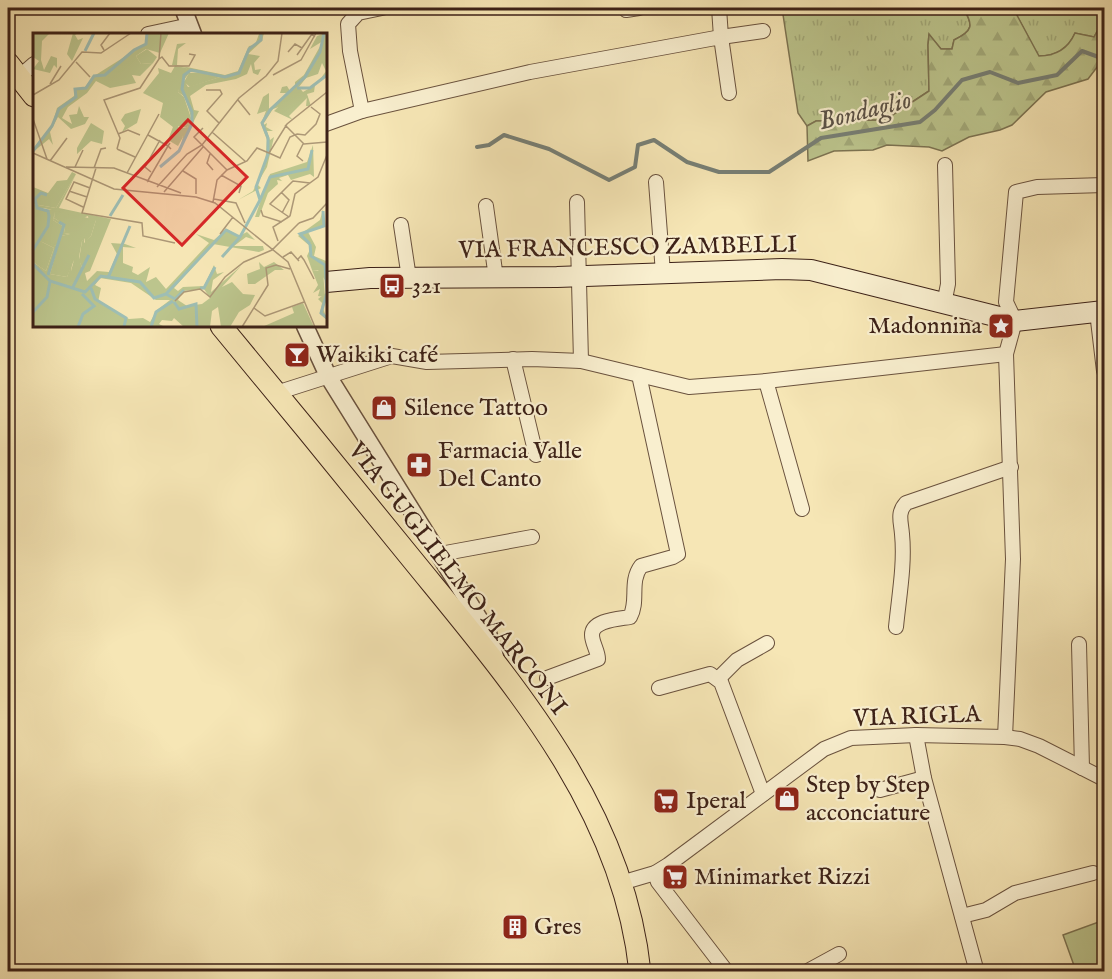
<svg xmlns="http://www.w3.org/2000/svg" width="1112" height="979" font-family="'IM FELL English',serif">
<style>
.grass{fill:url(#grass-tufts);stroke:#7c7352;stroke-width:1.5}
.forest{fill:url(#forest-firs);stroke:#7c7352;stroke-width:1.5}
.park{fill:#bcc58d;stroke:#7c7352;stroke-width:1.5}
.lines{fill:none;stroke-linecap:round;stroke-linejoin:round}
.stream{stroke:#777f75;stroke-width:4}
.minor-casing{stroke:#6a523e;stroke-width:16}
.tertiary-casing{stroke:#6a523e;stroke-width:19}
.secondary-casing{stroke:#3c2117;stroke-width:22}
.primary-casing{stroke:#3c2117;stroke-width:23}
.minor{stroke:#f9efcf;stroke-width:14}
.tertiary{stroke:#f9efcf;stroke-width:16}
.secondary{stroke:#f9efcf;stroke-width:20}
.primary{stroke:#f6e6b5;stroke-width:21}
.labels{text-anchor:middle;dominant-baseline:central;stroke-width:4.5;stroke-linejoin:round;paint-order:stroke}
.street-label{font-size:24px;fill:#3c2117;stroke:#f9efcf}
.poi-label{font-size:24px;fill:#3c2117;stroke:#f9efcf;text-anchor:start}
.water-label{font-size:26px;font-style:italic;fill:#595046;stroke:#f9efcf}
.inset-river{fill:none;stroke:#9ebeb4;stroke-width:3}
.inset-road{fill:none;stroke:#ac9776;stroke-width:1.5}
.view{fill:#d62828;fill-opacity:0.15;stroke:#d62828;stroke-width:3}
.inset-edge{fill:none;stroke:#3c2117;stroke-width:3}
</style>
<defs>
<pattern id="grass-tufts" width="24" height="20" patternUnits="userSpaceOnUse" patternTransform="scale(1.5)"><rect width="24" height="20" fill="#bcc58d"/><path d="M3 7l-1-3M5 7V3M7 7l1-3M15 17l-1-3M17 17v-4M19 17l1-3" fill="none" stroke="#a2a979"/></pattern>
<pattern id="forest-firs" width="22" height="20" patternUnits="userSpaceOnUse" patternTransform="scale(1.5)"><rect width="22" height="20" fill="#bcc58d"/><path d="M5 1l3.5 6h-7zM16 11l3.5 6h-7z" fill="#a2a979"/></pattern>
</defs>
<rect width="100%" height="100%" fill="#f6e6b5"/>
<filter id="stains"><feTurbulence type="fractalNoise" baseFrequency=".00333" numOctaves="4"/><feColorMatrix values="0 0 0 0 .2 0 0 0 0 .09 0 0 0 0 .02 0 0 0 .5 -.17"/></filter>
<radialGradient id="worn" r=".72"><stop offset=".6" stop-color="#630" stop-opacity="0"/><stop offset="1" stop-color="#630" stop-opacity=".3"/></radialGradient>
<!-- grass -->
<g class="grass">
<path d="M782 8H963C974 25 973 31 954 40L952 49H941L929 35 928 45 929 91 885 120 816 121 807 126 798 113Z"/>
<path d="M1013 8H1104V19L1094 37 1075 33C1068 49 1055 56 1038 56Z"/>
</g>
<!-- forest -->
<path class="forest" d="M963 8H1013L1039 56C1055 56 1068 49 1075 33L1094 37 1104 19V58L1088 79 1046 92 1012 125 1000 130 969 137 942 151 929 147 887 145 873 150 834 151 808 161 807 126 816 121 885 120 929 91 928 45 929 34 941 49H952L954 40C973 31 974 25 963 8Z"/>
<!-- park -->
<path class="park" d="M1104 920V971H1076L1063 935Z"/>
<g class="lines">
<!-- stream -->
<path class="stream" d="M477 147 489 145 504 135 549 149 609 180 635 167 638 145 654 140 687 162 719 172H769L821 138 920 122 935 110 962 80 990 72 1018 83 1057 75 1082 51 1104 59"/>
<!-- minor casing -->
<g class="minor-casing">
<g id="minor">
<path d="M719 8 721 37 763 31"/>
<path d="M626 10 639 8"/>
<path d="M148 34 190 25"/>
<path d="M19 77 34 64"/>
<path d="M362 111 350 51 348 24 358 13 382 8"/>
<path d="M326 124 362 111 530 72 721 37 729 93"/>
<path d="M656 182 663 273"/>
<path d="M577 202 581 361"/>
<path d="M486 206 496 278"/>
<path d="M401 225 409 278"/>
<path d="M944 304 948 284 945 165"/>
<path d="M1097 312 1104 371"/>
<path d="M513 359 536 455"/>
<path d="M766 381 802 509"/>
<path d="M276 393 392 356 427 362 532 359 581 361 689 387 766 381 1006 354"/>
<path d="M440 554 532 537"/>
<path d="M896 627C899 596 905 564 902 534 901 521 897 513 906 503L1011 467"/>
<path d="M1079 644 1082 768"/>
<path d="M547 678 598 659C598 651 592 643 592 635 592 620 619 619 630 617 639 601 629 582 641 566L673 557 678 554 639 375"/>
<path d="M718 679 737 660 767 643"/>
<path d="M659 688 710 674 721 682 763 794"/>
<path d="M916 735 924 778 977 972"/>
<path d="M1005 737 1013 559 1006 354 1015 321 1006 302 1016 192 1037 187 1104 185"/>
<path d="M880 790 924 778"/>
<path d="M655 873 658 882 727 972"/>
<path d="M621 883 655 873 668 865 824 749 851 738 916 735 1005 737 1020 739 1039 746 1104 779"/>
<path d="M962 916 986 910 1015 893 1093 873"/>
<path d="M806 972 839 954"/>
</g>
</g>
<!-- tertiary casing -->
<g class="tertiary-casing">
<g id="tertiary">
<path d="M183 8 193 34"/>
<path d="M305 326 328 376 488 633 496 660"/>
</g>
</g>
<!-- secondary casing -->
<g class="secondary-casing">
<path id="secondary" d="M326 282 370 278 557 277 782 269 811 270 1015 321 1104 311"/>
</g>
<!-- primary casing -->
<g class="primary-casing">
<g id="primary">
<path d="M8 63 34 96"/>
<path d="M221 326C285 403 348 480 411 558 511 681 623 807 640 972"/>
</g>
</g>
<!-- minor -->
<use href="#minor" class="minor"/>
<!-- tertiary -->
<use href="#tertiary" class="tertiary"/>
<!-- secondary -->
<use href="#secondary" class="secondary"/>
<!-- primary -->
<use href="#primary" class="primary"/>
</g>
<!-- icons -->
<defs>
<g id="bus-square" transform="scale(1.35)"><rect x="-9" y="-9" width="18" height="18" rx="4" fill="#8f2418" stroke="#f9efcf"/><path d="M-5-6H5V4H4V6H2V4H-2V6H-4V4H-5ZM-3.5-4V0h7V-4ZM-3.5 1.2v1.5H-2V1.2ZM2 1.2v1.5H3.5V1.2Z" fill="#fff"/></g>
<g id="sight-square" transform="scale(1.35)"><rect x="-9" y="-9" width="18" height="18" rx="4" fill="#8f2418" stroke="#f9efcf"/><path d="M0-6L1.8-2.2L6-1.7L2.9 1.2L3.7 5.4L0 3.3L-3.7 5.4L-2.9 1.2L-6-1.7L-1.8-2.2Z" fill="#fff"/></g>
<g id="bar-square" transform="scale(1.35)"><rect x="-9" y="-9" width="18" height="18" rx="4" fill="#8f2418" stroke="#f9efcf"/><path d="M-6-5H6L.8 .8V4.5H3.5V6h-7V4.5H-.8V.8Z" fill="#fff"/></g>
<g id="shop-square" transform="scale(1.35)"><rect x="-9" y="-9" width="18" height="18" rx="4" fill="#8f2418" stroke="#f9efcf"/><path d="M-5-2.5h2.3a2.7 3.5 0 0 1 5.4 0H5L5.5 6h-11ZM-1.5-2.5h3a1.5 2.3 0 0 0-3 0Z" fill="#fff"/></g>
<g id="pharmacy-square" transform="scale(1.35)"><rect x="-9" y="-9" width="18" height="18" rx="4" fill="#8f2418" stroke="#f9efcf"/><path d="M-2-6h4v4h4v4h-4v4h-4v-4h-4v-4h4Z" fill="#fff"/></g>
<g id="supermarket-square" transform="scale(1.35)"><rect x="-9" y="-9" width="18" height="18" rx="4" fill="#8f2418" stroke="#f9efcf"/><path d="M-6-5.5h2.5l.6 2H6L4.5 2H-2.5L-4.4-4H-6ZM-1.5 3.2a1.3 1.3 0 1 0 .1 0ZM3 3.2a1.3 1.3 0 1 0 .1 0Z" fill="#fff"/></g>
<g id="building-square" transform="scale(1.35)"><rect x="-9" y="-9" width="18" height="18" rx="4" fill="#8f2418" stroke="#f9efcf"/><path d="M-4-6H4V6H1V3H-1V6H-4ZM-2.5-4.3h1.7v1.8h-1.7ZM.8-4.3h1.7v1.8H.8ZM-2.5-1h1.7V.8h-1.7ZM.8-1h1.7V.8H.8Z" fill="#fff"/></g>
</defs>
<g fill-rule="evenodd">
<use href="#bus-square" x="392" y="286"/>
<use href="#sight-square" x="1001" y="326"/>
<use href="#bar-square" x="297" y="355"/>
<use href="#shop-square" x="384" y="408"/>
<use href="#pharmacy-square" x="419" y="465"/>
<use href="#shop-square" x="787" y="799"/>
<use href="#supermarket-square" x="666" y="801"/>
<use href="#supermarket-square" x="675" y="877"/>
<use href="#building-square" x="515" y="927"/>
</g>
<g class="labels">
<!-- street labels -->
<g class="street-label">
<text transform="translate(628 248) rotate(-1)">VIA FRANCESCO ZAMBELLI</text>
<text transform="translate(457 579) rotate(52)">VIA GUGLIELMO MARCONI</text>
<text transform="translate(917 717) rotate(-2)">VIA RIGLA</text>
</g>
<!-- poi labels -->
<g class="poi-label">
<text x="412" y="286">321</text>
<text x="982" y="326" text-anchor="end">Madonnina</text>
<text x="316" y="355">Waikiki café</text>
<text x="404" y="408">Silence Tattoo</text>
<text x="438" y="451">Farmacia Valle<tspan x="438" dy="28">Del Canto</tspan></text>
<text x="806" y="785">Step by Step<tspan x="806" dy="28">acconciature</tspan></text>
<text x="686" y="801">Iperal</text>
<text x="694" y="877">Minimarket Rizzi</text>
<text x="534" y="927">Gres</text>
</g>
<!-- water labels -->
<g class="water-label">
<text transform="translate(865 111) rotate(-14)">Bondaglio</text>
</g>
</g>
<!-- overview -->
<g transform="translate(33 33)">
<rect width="294" height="294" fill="#f6e6b5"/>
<path d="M114 16 124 24 120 30 108 31 103 23ZM142 33 154 35 145 59 151 64 158 85 154 95 145 93 150 104 145 113 135 107 140 94 127 84 130 70 110 60 126 40 125 35 138 40ZM170 39 187 44 157 54 151 49 156 40ZM108 76 104 90 89 99 92 93 88 87 92 81ZM39 139 43 141 23 175 0 171V154L15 160 24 148 34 147ZM4 176 24 177 63 187 58 203 52 210V205L49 208 46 224 50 240 38 238 41 227 34 244 17 241 28 203 37 201 31 200 32 192 21 185 22 179 20 187 31 194 23 213 7 208 21 215 13 238 0 229V180H8ZM270 270 281 294H229L261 280 259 274Z" fill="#bcc58d"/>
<path d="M0 0H17L9 8 8 27 11 37 18 23 24 25V35L21 32 17 40 0 36 6 28 0 24ZM40 0H45L42 2 45 7 50 5 39 28 34 21ZM114 0H136L127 20 113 16 103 23 108 31 120 30 107 43 99 42 103 50 77 55 63 48 54 60 35 74 29 85 39 91 36 82 44 81 46 73 51 84H56L52 91 38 96 25 84 17 99 20 112 16 106 0 119 19 92 24 75 41 63 43 55H51L61 43 112 11ZM231 0 229 8 215 21 227 23 221 30 222 37 228 36 225 42 220 40 218 31 214 41 203 46 173 52 157 63 161 77 166 78 147 115 150 104 144 95H154L158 84 152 64 145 59 148 43 154 35 139 32 144 11 153 10 145 16 144 32 192 42 205 38 216 13 222 12 226 1ZM157 39H170L187 44 155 54 151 47ZM293 0 294 43 288 45 293 38 289 30 285 41 273 45 266 54 270 59 282 52 281 59 274 61 278 73H273L274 64 240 76 229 93 234 90 233 94 240 98H234L237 107 241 104 234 134 224 151 228 155 205 167 220 158 232 133 234 107 228 91 233 78 224 81 230 64 236 60V76L255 60H247L249 54 254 53 257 58 262 55V49L271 42 290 8 277 16 284 3ZM58 90 71 98 69 111 58 108 44 121V115ZM280 112 281 144 277 141 258 147 255 142 246 145 249 148 244 147 245 151 235 160 226 184H222L237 141 274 129ZM43 141 26 175 78 186 57 238 52 240 54 248 64 238 76 239 84 221 78 210 92 211 103 215 90 214V230L100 234 99 239 105 242 117 234 113 249 123 244 133 256 176 210 163 201 181 207 194 196 206 203 214 199 222 207 213 204 201 213H230L231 217 226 219 180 211 141 255 145 258 150 254 171 253 181 232 184 241 191 239 180 247 178 259 208 233 189 254 199 249 210 261 222 262 217 272 206 279 197 294H188L185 274 179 278 177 294H151L141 285 139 288 129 287 126 291 132 294H0V229L13 238 21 215 7 208 9 205 23 213 31 194 20 187 22 178 21 185 32 192 31 200 37 201 28 203 17 241 34 244 40 226 38 238 50 237 46 227 49 208 52 203 51 210 58 203 63 187 56 191 55 183 45 187 42 183 11 175 4 176 14 180H5L3 185 0 180V171L23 175ZM67 245 98 250 123 267H137L124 277 117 289 110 285 96 286 65 269 68 255 62 252ZM171 256 177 265 169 271 154 273 145 267 150 258ZM290 176 291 194 275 199 283 214 281 223 293 228 294 266 290 275 294 287 287 281 289 270 285 266 293 260 292 247 285 237H279L274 223 278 214 265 203 287 187ZM226 229 231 234 241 229 251 237H242L222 251H215L214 241 227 236Z" fill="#bcc58d" fill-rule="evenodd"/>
<path d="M264 56 275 64 256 83 260 87 241 78ZM279 237 290 238 292 264 285 263 287 256 280 260 285 252Z" fill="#bcc58d"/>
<path class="inset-river" d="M52 18 61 0M264 55H277L294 42M0 118 19 93 26 76 43 64 42 56 53 55 61 43 72 42 101 17 113 11 114 0M127 134 146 118 159 91V79L149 56 151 42 158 37 192 44 206 40 216 16 228 7V0M227 167 223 154 235 121V105L229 90 237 77 272 44 287 19 291 0M227 167 237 144 275 136 279 117M77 183 90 162M207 204 227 167M277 211 267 201 291 193 290 178M277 211 278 223 292 232 294 260 288 280 294 285M0 217 15 193 16 183 15 178 4 175 2 166 8 160 14 162M189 224 207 204M0 231 17 248 52 259 68 243 107 249 121 265 133 261M15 242 31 192 26 189M75 245 97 193M40 254 56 222M58 255 62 266 93 285 91 294M167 255H171L182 234M133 261 193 197 207 204M133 261 142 266 151 257M141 269 146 276 163 271 164 294M0 279 14 264 17 249M45 294 50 281 61 273 49 261M118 294 123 279 140 268"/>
<path class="inset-road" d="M71 17 68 12 77 0M255 19 262 11 269 15M264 22 279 1 282 4M126 26 129 24 136 33H156L162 22 156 21M43 29 57 44M240 42 268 27 283 0M233 43 245 28 249 0M17 51 28 33M173 57H187L189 61 174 78 186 90M0 62 26 47 49 19 68 20 98 0M205 67 217 82M0 86 14 126M252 92 271 111 294 109M170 95 161 104 194 137M179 99 213 129M85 101 95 97 107 102M264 101 272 102 283 91 287 81 278 74M115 102 135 113 137 110M173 106 188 118M84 116 87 105 71 67 107 55 126 26 128 0M84 116 102 124M0 120 81 156 163 164 182 170 255 229 282 294M236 120 247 125 257 104 264 101M177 121 174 130 180 137M17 128 34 105M270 128 264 123 270 111M33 134 81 135 148 160M42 134 50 117M61 135 68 116 73 115M63 135 49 180 109 190 110 203 142 210M150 138 163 146V161M118 139 112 134 127 107M94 140 126 81M188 142 208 153 206 160M114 149 135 113 138 116M124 154 154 121 169 112 206 65 233 43M36 158 54 164M131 159 170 114M248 159 256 167 249 180M181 166 203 170 212 190M180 169 184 147 194 137 214 128 224 115 236 120 254 91 294 59M50 174 33 166 41 149 57 155M228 177 230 183 249 189M257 183 262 161 285 144 294 122M256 184 237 171 260 148 277 150M266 190 280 185 294 170M187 201 200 184M245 208 240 194 257 183M250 224 258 219 266 228M265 226 268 223 271 227 281 246M142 268 151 259 167 256 177 264 192 244 211 229 239 217 266 190M221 275 232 283 271 269M209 294 235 252 233 235 243 232 257 236"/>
<path class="view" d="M155 87 214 144 149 212 90 155Z"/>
<rect width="294" height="294" class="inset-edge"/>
</g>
<!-- margin -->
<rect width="1112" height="979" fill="none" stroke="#f6e6b5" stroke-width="30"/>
<rect x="9" y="9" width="1094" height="961" fill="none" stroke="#3c2117" stroke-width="3"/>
<rect x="15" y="15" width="1082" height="949" fill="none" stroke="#3c2117" stroke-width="1.5"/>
<rect width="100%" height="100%" filter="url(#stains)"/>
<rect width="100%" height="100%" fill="url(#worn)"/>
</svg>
